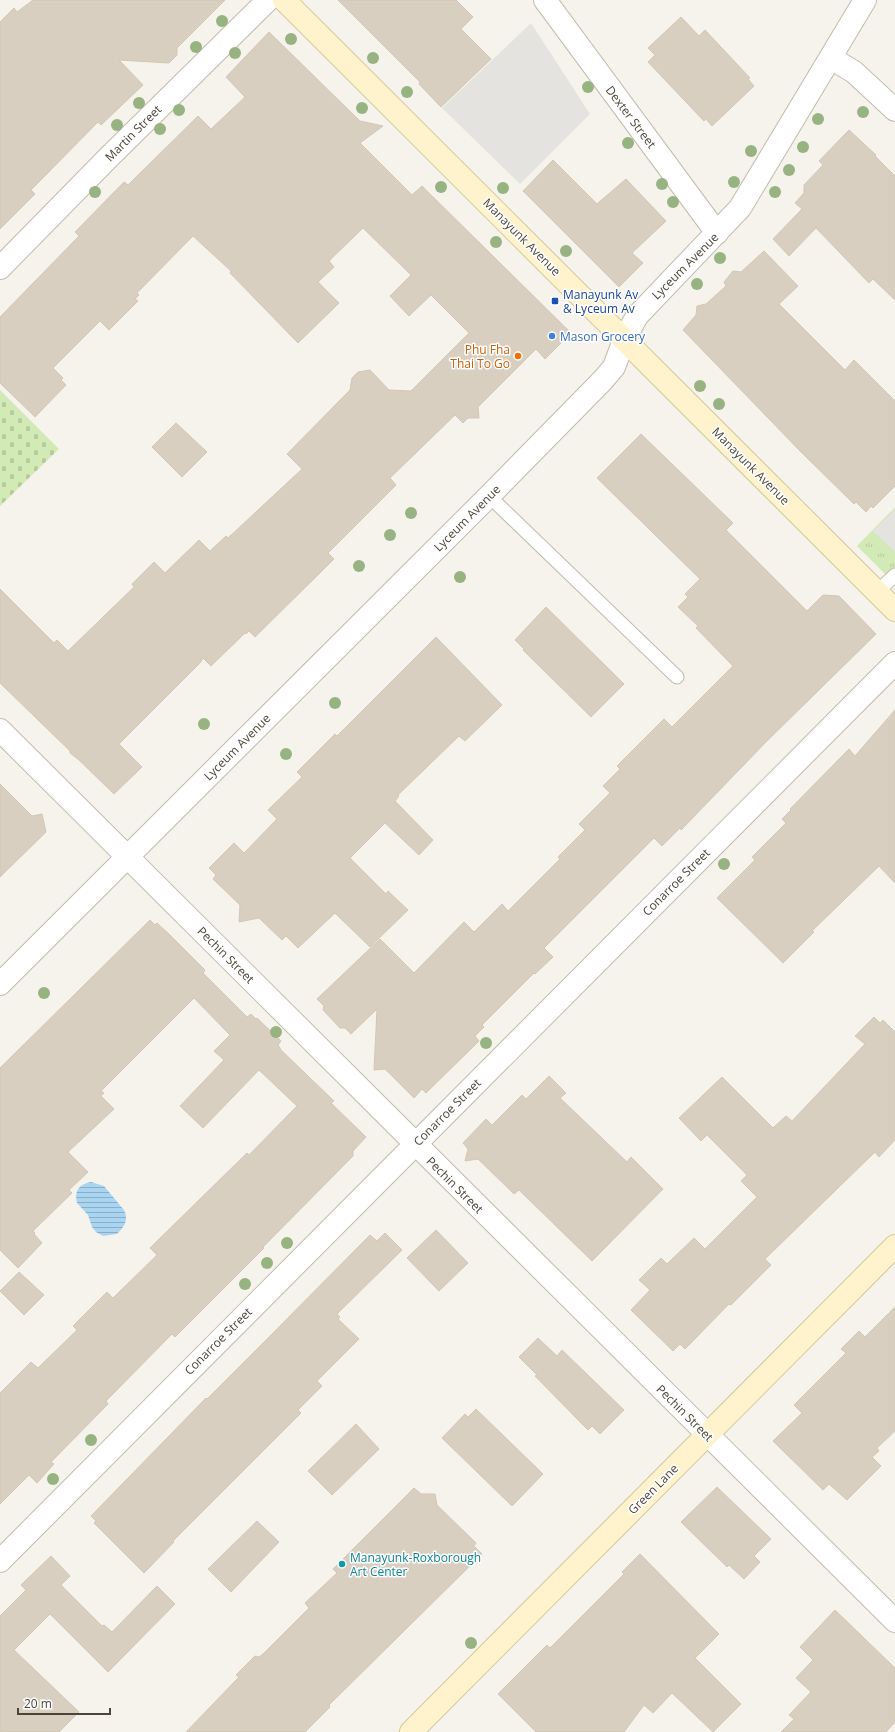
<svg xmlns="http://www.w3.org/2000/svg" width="895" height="1732" font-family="'Open Sans',sans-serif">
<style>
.cemetery{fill:url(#cemetery-stones)}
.park{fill:url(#park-tufts)}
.parking{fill:#e5e3e0}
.water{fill:url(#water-rules)}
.building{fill:#d8cfc1;stroke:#d3c7b4}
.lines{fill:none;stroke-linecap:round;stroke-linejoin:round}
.lane-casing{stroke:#c2bbae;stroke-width:15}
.street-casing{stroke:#c2bbae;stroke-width:24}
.secondary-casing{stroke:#d6c79b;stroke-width:24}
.lane{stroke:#fff;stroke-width:13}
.street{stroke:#fff;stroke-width:22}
.secondary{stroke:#fff3cd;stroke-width:22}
.tree{fill:#97b381}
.transit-dot{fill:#1a4fb4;stroke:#fff;stroke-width:1.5}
.shop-dot{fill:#3f7fe0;stroke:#fff;stroke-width:1.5}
.food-dot{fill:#e8710a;stroke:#fff;stroke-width:1.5}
.culture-dot{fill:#0f9aa8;stroke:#fff;stroke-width:1.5}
.labels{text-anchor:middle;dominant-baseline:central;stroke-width:3;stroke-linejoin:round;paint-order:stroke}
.street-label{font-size:12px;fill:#4b4439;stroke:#fff}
.transit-label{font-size:12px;fill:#164399;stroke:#fff;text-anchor:start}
.shop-label{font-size:12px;fill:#366cbe;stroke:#fff;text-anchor:start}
.food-label{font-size:12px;fill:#c56008;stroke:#fff;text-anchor:end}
.culture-label{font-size:12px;fill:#0d838f;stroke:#fff;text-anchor:start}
</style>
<defs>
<pattern id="cemetery-stones" width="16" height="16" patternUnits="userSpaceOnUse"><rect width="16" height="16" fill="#d2eab5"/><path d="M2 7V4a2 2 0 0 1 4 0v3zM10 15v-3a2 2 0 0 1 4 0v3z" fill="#b6ca9c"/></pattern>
<pattern id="park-tufts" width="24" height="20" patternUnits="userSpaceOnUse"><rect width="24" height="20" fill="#d2eab5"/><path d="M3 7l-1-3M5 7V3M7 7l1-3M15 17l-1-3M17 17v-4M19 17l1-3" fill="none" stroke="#b6ca9c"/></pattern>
<pattern id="water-rules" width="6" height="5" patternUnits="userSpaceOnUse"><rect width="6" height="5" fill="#a9d4f2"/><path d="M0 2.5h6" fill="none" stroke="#8caec5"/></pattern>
</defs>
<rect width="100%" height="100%" fill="#f6f3ec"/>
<!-- cemetery -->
<path class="cemetery" d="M0 390 59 449 0 506Z"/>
<!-- park -->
<path class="park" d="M895 507V584L857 546Z"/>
<!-- parking -->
<g class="parking">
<path d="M531 23 590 114 520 184 442 108Z"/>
<path d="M895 509V552L873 531Z"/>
</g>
<!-- water -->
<path class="water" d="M91 1182 104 1186 124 1210C129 1220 124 1227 117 1234L103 1236 96 1232 92 1227 88 1215 77 1203C74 1191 79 1184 91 1182Z"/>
<!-- building -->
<g class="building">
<path d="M33 0H225L177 48V55L169 63 119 60 143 85 101 125 98 122 31 190 35 194 0 229V22L14 8 17 12Z"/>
<path d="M338 0H456L473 17 461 29 491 59 441 107 419 84 420 82Z"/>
<path d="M681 17 699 36 705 30 750 78 748 79 754 86 712 126 706 119 704 121 648 62 655 55 648 48Z"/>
<path d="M269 32 360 121 383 126 360 143 412 195 422 186 571 333 545 359 536 349 478 407 479 418H468L463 423 455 415 390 478 396 485 328 553 334 559 255 637 249 631 246 634 245 633 211 666 203 658 200 663 119 744 142 767 114 794 79 760 70 753V751L0 683V589L54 643 57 640 68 651 134 587 132 584 154 562 165 573 199 540 210 551 226 536 228 538 302 469 287 454 350 390 352 378 358 372 370 370 389 390 411 391 469 333 431 295 409 316 390 296 411 275 363 228 329 261 334 267 318 282 339 303 298 343 230 273 231 271 193 236 137 293 139 295 135 299 138 301 109 330 100 321 53 368 63 378 61 380 66 385 35 417 0 383V317L79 236 75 232 124 182 128 185 198 116 211 129 245 97 226 77Z"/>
<path d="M849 130 876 155 875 156 895 176V300L873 279 869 283 816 228 789 256 773 239 802 209 795 203 804 193V185L823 165 819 161Z"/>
<path d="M553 160 597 204 626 179 666 221 632 253 643 263 619 287 523 191Z"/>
<path d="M764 251 798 286 779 304 845 370 854 360 895 401V486L873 508 871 506 866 512 856 502 854 504 800 451 683 330 696 315 697 306 706 304 726 286 724 282 733 271 741 272Z"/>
<path d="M176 423 207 452 182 477 152 447Z"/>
<path d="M641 434 733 523 726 530 807 611 823 595 839 596 876 634 766 742 681 830 680 828 662 846 654 838 544 948 553 957 535 974 534 973 482 1025 484 1027 475 1036 479 1041 426 1093 422 1089 414 1098 385 1069 374 1070 377 1009 351 1034 345 1028H340L323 1010 324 1006 317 999 380 939 414 973 464 922 474 932 502 904 508 911 560 859 558 857 585 830 579 824 610 793 603 786 620 769 617 766 664 719 672 727 733 666 696 628 698 626 678 607 688 597 685 594 700 579 597 478Z"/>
<path d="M546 607 624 684 591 717 523 650 524 649 515 640Z"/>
<path d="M436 637 502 705 465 741 459 736 398 795 399 796 395 801 433 840 419 855 385 823 350 858 386 894 388 891 408 910 370 947 335 913 298 948 286 936 282 940 259 918 239 922 240 905 213 879 216 875 209 868 234 843 244 853 277 819 268 810 302 777 297 772 335 734 337 736Z"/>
<path d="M895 710V883L879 866 812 931 814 932 783 963 717 898 755 860 752 857 786 823 782 819 791 810 790 809 849 749 855 756Z"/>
<path d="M0 784 32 816 42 814 46 832 0 877Z"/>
<path d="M150 920 155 925 157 923 170 935 205 970 203 973 247 1017 251 1014 256 1019 257 1018 281 1041 278 1045 281 1050 334 1101 331 1103 366 1137 353 1151V1156L263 1247 264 1248 175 1337 172 1334 106 1401 108 1404 51 1462 54 1464 37 1483 29 1475 0 1504V1393L31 1362 38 1368 77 1330 73 1326 107 1292 113 1298 157 1255 150 1248 247 1153 249 1155 297 1106 259 1070 203 1128 180 1106 224 1060 214 1051 230 1035 194 998 101 1091 104 1093 101 1096 114 1109 68 1152 88 1172 69 1190 72 1193 33 1231 35 1233 34 1234 42 1243 18 1268 0 1250V1068Z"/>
<path d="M874 1017 880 1023 883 1020 895 1032V1140L879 1157 875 1152 765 1259 771 1265 731 1305 729 1304 685 1349 680 1344 673 1351 631 1310 650 1290 639 1280 661 1258 667 1264 694 1238 705 1249 757 1197 741 1181 747 1175 707 1135 701 1141 679 1118 722 1077 773 1128 786 1116 792 1121 865 1044 855 1036Z"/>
<path d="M549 1076 566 1093 560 1098 627 1162 631 1157 663 1189 592 1261 519 1190 514 1194 478 1159 465 1161 468 1149 463 1143 486 1119 492 1125 522 1095 526 1099Z"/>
<path d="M436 1230 468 1263 439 1291 407 1258Z"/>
<path d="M385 1233 402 1250 337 1314 340 1317 338 1319 359 1339 317 1381 322 1386 298 1410 301 1413 173 1541 174 1542 144 1573 94 1523 96 1521 91 1516 206 1398 207 1399 270 1336 370 1235 377 1241Z"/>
<path d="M19 1272 44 1295 24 1315 0 1291Z"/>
<path d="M895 1307V1431L877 1448 879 1451 872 1457 881 1466 847 1500 829 1484 823 1490 773 1441 802 1413 794 1405 846 1353 841 1349 859 1331 865 1337Z"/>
<path d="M538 1338 557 1356 562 1350 624 1410 600 1434 592 1426 588 1430 535 1376 537 1375 519 1357Z"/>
<path d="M476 1409 543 1474 512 1506 442 1438 465 1414 468 1417Z"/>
<path d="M356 1424 379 1449 332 1495 308 1471Z"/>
<path d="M717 1487 771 1539 754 1556 760 1562 744 1579 729 1565 727 1567 681 1522Z"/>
<path d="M414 1488 421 1494H435L437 1505 476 1543 474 1546 482 1554 329 1705 330 1707 305 1732H186L239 1677 236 1675 255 1656 259 1657 263 1654 309 1608 305 1603 337 1573 333 1569Z"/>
<path d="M257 1521 279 1542 231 1592 208 1569Z"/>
<path d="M640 1554 719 1634 695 1658 741 1704 713 1732 672 1693 653 1713 644 1705 624 1732H536L498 1694 547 1645 550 1648 624 1574 622 1572Z"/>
<path d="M51 1556 70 1576 61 1585 102 1626 104 1625 112 1632 157 1586 175 1604 108 1672 50 1614 14 1650 79 1712 59 1732H0V1616L26 1590 21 1585Z"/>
<path d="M835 1610 895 1668V1722L886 1732H781L794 1719 789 1715 811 1692 796 1678 813 1660 800 1647Z"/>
</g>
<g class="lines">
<!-- lane casing -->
<g class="lane-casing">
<g id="lane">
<path d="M489 496 677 677"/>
<path d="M877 592 895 575"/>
</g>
</g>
<!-- street casing -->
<g class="street-casing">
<g id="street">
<path d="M545 0 717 233"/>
<path d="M831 58 854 72 895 110"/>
<path d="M0 268 107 159 268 0"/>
<path d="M0 730 895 1621"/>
<path d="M0 984 489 496 603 380 614 367 624 340 637 316 740 208 865 0"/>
<path d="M0 1561 895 663"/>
</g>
</g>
<!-- secondary casing -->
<g class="secondary-casing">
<g id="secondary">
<path d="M284 0 895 610"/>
<path d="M411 1732 895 1246"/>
</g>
</g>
<!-- lane -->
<use href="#lane" class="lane"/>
<!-- street -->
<use href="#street" class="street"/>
<!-- secondary -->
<use href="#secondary" class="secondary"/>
</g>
<!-- trees -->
<g class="tree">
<circle cx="222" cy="21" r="6"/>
<circle cx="291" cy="39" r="6"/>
<circle cx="196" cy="47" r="6"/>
<circle cx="235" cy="53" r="6"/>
<circle cx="373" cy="58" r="6"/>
<circle cx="588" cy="87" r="6"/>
<circle cx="407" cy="92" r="6"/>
<circle cx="139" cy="103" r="6"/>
<circle cx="362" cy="108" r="6"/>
<circle cx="179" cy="110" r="6"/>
<circle cx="863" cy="112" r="6"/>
<circle cx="818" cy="119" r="6"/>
<circle cx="117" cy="125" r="6"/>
<circle cx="160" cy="129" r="6"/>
<circle cx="628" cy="143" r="6"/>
<circle cx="803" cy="147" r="6"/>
<circle cx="751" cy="151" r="6"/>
<circle cx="789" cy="170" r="6"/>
<circle cx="734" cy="182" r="6"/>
<circle cx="662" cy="184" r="6"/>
<circle cx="441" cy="187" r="6"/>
<circle cx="503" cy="188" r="6"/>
<circle cx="95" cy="192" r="6"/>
<circle cx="775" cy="192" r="6"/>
<circle cx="673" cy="202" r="6"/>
<circle cx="496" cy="242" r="6"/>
<circle cx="566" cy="251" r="6"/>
<circle cx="720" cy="258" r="6"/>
<circle cx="697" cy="284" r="6"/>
<circle cx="700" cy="386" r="6"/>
<circle cx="719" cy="404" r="6"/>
<circle cx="411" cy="513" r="6"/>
<circle cx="390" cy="535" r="6"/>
<circle cx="359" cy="566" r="6"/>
<circle cx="460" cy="577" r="6"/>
<circle cx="335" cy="703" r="6"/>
<circle cx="204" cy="724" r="6"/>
<circle cx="286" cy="754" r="6"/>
<circle cx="724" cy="864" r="6"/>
<circle cx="44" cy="993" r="6"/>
<circle cx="276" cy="1032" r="6"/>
<circle cx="486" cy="1043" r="6"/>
<circle cx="287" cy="1243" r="6"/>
<circle cx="267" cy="1263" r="6"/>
<circle cx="245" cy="1284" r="6"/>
<circle cx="91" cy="1440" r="6"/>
<circle cx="53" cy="1479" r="6"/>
<circle cx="471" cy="1643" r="6"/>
</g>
<!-- markers -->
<rect class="transit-dot" x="551" y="297" width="8" height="8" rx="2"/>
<circle class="shop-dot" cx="552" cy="336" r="4"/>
<circle class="food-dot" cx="518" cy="356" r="4"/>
<circle class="culture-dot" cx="342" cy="1564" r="4"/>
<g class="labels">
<!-- street labels -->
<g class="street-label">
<text transform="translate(631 117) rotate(53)">Dexter Street</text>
<text transform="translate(133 133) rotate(-45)">Martin Street</text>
<text transform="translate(522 237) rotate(45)">Manayunk Avenue</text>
<text transform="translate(685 266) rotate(-45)">Lyceum Avenue</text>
<text transform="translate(751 466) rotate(45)">Manayunk Avenue</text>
<text transform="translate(467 518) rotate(-45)">Lyceum Avenue</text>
<text transform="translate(237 747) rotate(-45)">Lyceum Avenue</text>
<text transform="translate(676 882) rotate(-45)">Conarroe Street</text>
<text transform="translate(226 955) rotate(45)">Pechin Street</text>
<text transform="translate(447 1112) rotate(-45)">Conarroe Street</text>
<text transform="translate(455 1185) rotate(45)">Pechin Street</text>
<text transform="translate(218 1341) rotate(-45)">Conarroe Street</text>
<text transform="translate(685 1413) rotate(45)">Pechin Street</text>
<text transform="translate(653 1489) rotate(-45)">Green Lane</text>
</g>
<!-- transit labels -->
<g class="transit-label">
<text x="563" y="294">Manayunk Av<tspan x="563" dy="14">&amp; Lyceum Av</tspan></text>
</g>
<!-- shop labels -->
<g class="shop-label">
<text x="560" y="336">Mason Grocery</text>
</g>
<!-- food labels -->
<g class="food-label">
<text x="510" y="349">Phu Fha<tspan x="510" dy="14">Thai To Go</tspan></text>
</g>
<!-- culture labels -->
<g class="culture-label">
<text x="350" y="1557">Manayunk-Roxborough<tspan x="350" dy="14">Art Center</tspan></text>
</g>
</g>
<!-- scale -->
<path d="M18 1708v6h92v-6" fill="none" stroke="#4b4439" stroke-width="2"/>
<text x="24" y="1708" font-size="12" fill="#4b4439" stroke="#ffffff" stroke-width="3" paint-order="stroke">20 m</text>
</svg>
